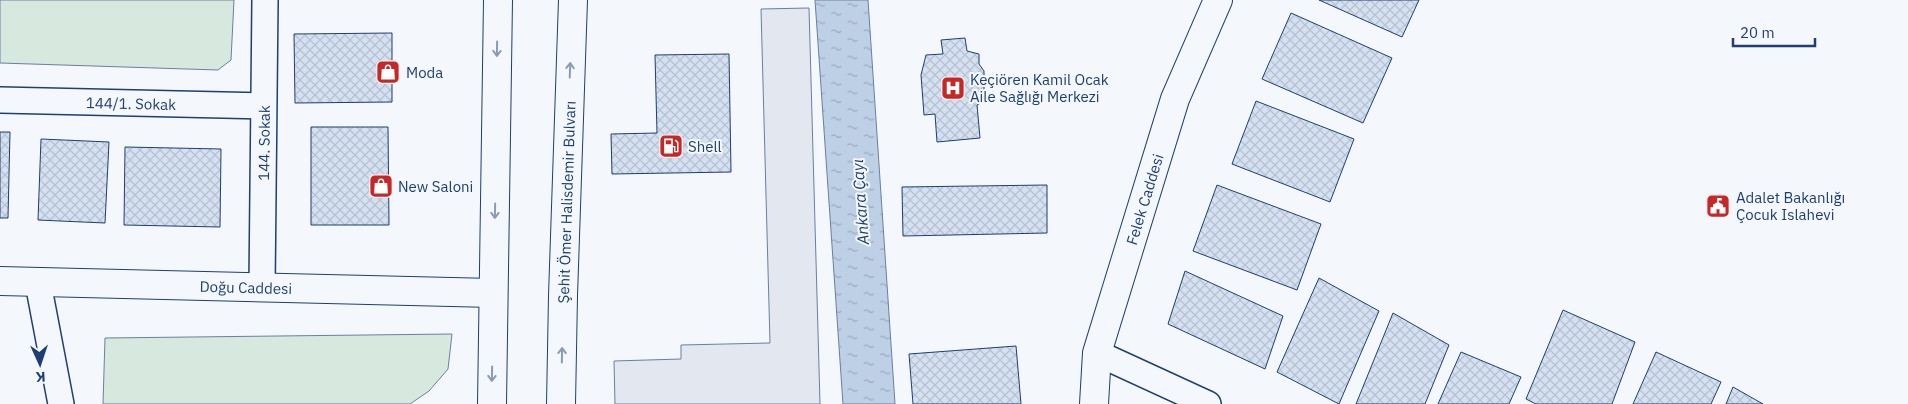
<svg xmlns="http://www.w3.org/2000/svg" width="1908" height="404" font-family="'IBM Plex Sans',sans-serif">
<style>
.green{fill:#d7e8df;stroke:#687fa3}
.parking{fill:#e3e8f0;stroke:#687fa3}
.water{fill:url(#water-ripples);stroke:#687fa3}
.building{fill:url(#building-cross-hatch);stroke:#1d3f73}
.lines{fill:none;stroke-linecap:round;stroke-linejoin:round}
.minor-casing{stroke:#1d3f73;stroke-width:28}
.tertiary-casing{stroke:#1d3f73;stroke-width:30}
.trunk-casing{stroke:#1d3f73;stroke-width:30}
.minor{stroke:#f4f7fb;stroke-width:25}
.tertiary{stroke:#f4f7fb;stroke-width:28}
.trunk{stroke:#f4f7fb;stroke-width:28}
.oneway{stroke:#889bb7}
.labels{text-anchor:middle;dominant-baseline:central;stroke-width:4;stroke-linejoin:round;paint-order:stroke}
.poi-label{font-size:15px;fill:#1d3f73;stroke:#f4f7fb;text-anchor:start}
.street-label{font-size:15px;fill:#1d3f73;stroke:#f4f7fb}
.water-label{font-size:16px;font-style:italic;fill:#1d3f73;stroke:#f4f7fb}
</style>
<defs>
<pattern id="water-ripples" width="26" height="14" patternUnits="userSpaceOnUse" patternTransform="scale(1.25)"><rect width="26" height="14" fill="#bed0e5"/><path d="M2 4q2-2 4 0t4 0M15 11q2-2 4 0t4 0" fill="none" stroke="#9aaabe"/></pattern>
<pattern id="building-cross-hatch" width="8" height="8" patternUnits="userSpaceOnUse" patternTransform="scale(1.25)"><rect width="8" height="8" fill="#d5e0f0"/><path d="M0 0l8 8M0 8l8-8" fill="none" stroke="#b6c1d1"/></pattern>
</defs>
<rect width="100%" height="100%" fill="#f4f7fb"/>
<!-- green -->
<g class="green">
<path d="M0 0H234L231 60 218 70 0 63Z"/>
<path d="M452 334 448 369 429 391 410 404H103L105 338Z"/>
</g>
<!-- parking -->
<path class="parking" d="M809 8 820 404H615L614 361 681 359V345L770 343 761 9Z"/>
<!-- water -->
<path class="water" d="M815 0H868L895 404H843Z"/>
<!-- building -->
<g class="building">
<path d="M1319 0H1419L1402 37Z"/>
<path d="M1291 13 1392 58 1363 123 1262 79Z"/>
<path d="M392 33V102L295 103 294 34Z"/>
<path d="M965 38 967 51 979 54V64L984 71V101L977 105 980 138 937 142 935 114 924 115 921 75 926 55 943 54 941 40Z"/>
<path d="M729 54 731 172 612 174 611 134 657 133 655 55Z"/>
<path d="M1256 101 1354 139 1330 202 1232 164Z"/>
<path d="M311 127H388L389 225H311Z"/>
<path d="M0 132H10L8 218H0Z"/>
<path d="M41 139 109 142 105 223 38 220Z"/>
<path d="M125 147 221 149 220 227 124 225Z"/>
<path d="M1047 185V233L903 236 902 187Z"/>
<path d="M1217 185 1321 224 1297 290 1193 251Z"/>
<path d="M1185 271 1283 316 1265 369 1168 324Z"/>
<path d="M1319 278 1379 311 1339 404 1277 372Z"/>
<path d="M1563 310 1635 342 1612 404H1536L1526 399Z"/>
<path d="M1393 313 1449 345 1425 404H1356Z"/>
<path d="M1016 346 1021 404H913L909 354Z"/>
<path d="M1461 352 1521 377 1509 404H1438Z"/>
<path d="M1656 352 1721 382 1711 404H1633Z"/>
<path d="M1733 387 1763 404H1726Z"/>
</g>
<g class="lines">
<!-- minor casing -->
<g class="minor-casing">
<g id="minor">
<path id="s1" d="M0 100 263 106"/>
<path d="M38 283 61 404"/>
<path id="s2" d="M262 287 265 0"/>
<path d="M1097 353 1208 404"/>
</g>
</g>
<!-- tertiary casing -->
<g class="tertiary-casing">
<g id="tertiary">
<path id="s3" d="M0 281 493 293"/>
<path id="s4" d="M1094 404 1097 353 1175 99 1218 0"/>
</g>
</g>
<!-- trunk casing -->
<g class="trunk-casing">
<g id="trunk">
<path d="M492 404 498 0"/>
<path id="s5" d="M561 404 563 296 573 0"/>
</g>
</g>
<!-- minor -->
<use href="#minor" class="minor"/>
<!-- tertiary -->
<use href="#tertiary" class="tertiary"/>
<!-- trunk -->
<use href="#trunk" class="trunk"/>
</g>
<!-- one-way arrows -->
<defs><path id="oneway-shaft" d="M-6 0H5M1.5-3L5.5 0L1.5 3" fill="none" stroke-width="1.6" stroke-linecap="round" stroke-linejoin="round" transform="scale(1.25)"/></defs>
<g class="oneway">
<use href="#oneway-shaft" transform="translate(497 49) rotate(91)"/>
<use href="#oneway-shaft" transform="translate(570 70) rotate(-88)"/>
<use href="#oneway-shaft" transform="translate(495 211) rotate(91)"/>
<use href="#oneway-shaft" transform="translate(562 355) rotate(-89)"/>
<use href="#oneway-shaft" transform="translate(492 374) rotate(91)"/>
</g>
<!-- icons -->
<defs>
<g id="shop-square" transform="scale(1.25)"><rect x="-9" y="-9" width="18" height="18" rx="4" fill="#c62828" stroke="#f4f7fb"/><path d="M-5-2.5h2.3a2.7 3.5 0 0 1 5.4 0H5L5.5 6h-11ZM-1.5-2.5h3a1.5 2.3 0 0 0-3 0Z" fill="#fff"/></g>
<g id="hospital-square" transform="scale(1.25)"><rect x="-9" y="-9" width="18" height="18" rx="4" fill="#c62828" stroke="#f4f7fb"/><path d="M-5-5h3v3.5h4V-5h3V5h-3V1.5h-4V5h-3Z" fill="#fff"/></g>
<g id="fuel-square" transform="scale(1.25)"><rect x="-9" y="-9" width="18" height="18" rx="4" fill="#c62828" stroke="#f4f7fb"/><path d="M-5.5-6h7V0h2V4h1.3V-2.5L3-4.5l.8-.8L6-3V5H2.5V1h-1V6h-7ZM-4.2-4.7v3.2H.2V-4.7Z" fill="#fff"/></g>
<g id="civic-square" transform="scale(1.25)"><rect x="-9" y="-9" width="18" height="18" rx="4" fill="#c62828" stroke="#f4f7fb"/><path d="M-.6-6.5H3V-4.5H.6V-3L4-1V1h2V6H-6V1h2V-1L-.6-3ZM-1.2 2.5V6h2.4V2.5Z" fill="#fff"/></g>
</defs>
<g fill-rule="evenodd">
<use href="#shop-square" x="388" y="72"/>
<use href="#hospital-square" x="953" y="88"/>
<use href="#fuel-square" x="671" y="146"/>
<use href="#shop-square" x="381" y="186"/>
<use href="#civic-square" x="1718" y="206"/>
</g>
<g class="labels">
<!-- poi labels -->
<g class="poi-label">
<text x="406" y="72">Moda</text>
<text x="970" y="79">Keçiören Kamil Ocak<tspan x="970" dy="17">Aile Sağlığı Merkezi</tspan></text>
<text x="688" y="146">Shell</text>
<text x="398" y="186">New Saloni</text>
<text x="1736" y="197">Adalet Bakanlığı<tspan x="1736" dy="17">Çocuk Islahevi</tspan></text>
</g>
<!-- street labels -->
<g class="street-label">
<text stroke="none"><textPath href="#s1" startOffset="131">144/1. Sokak</textPath></text>
<text stroke="none"><textPath href="#s2" startOffset="144">144. Sokak</textPath></text>
<text stroke="none"><textPath href="#s4" startOffset="212">Felek Caddesi</textPath></text>
<text stroke="none"><textPath href="#s5" startOffset="202">Şehit Ömer Halisdemir Bulvarı</textPath></text>
<text stroke="none"><textPath href="#s3" startOffset="246">Doğu Caddesi</textPath></text>
</g>
<!-- water labels -->
<g class="water-label">
<text transform="translate(860 202) rotate(-94)">Ankara Çayı</text>
</g>
</g>
<!-- north arrow -->
<g transform="translate(40 364) rotate(177)" stroke="#f4f7fb" stroke-width="4" paint-order="stroke">
<path d="M0-4L9 19L0 12L-9 19Z" fill="#1d3f73"/>
<text y="-8" font-size="14" font-weight="bold" text-anchor="middle" fill="#1d3f73">K</text>
</g>
<!-- scale -->
<path d="M1733 38v8h82v-8" fill="none" stroke="#1d3f73" stroke-width="2.5"/>
<text x="1740" y="38" font-size="15" fill="#1d3f73" stroke="#f4f7fb" stroke-width="4" paint-order="stroke">20 m</text>
</svg>
